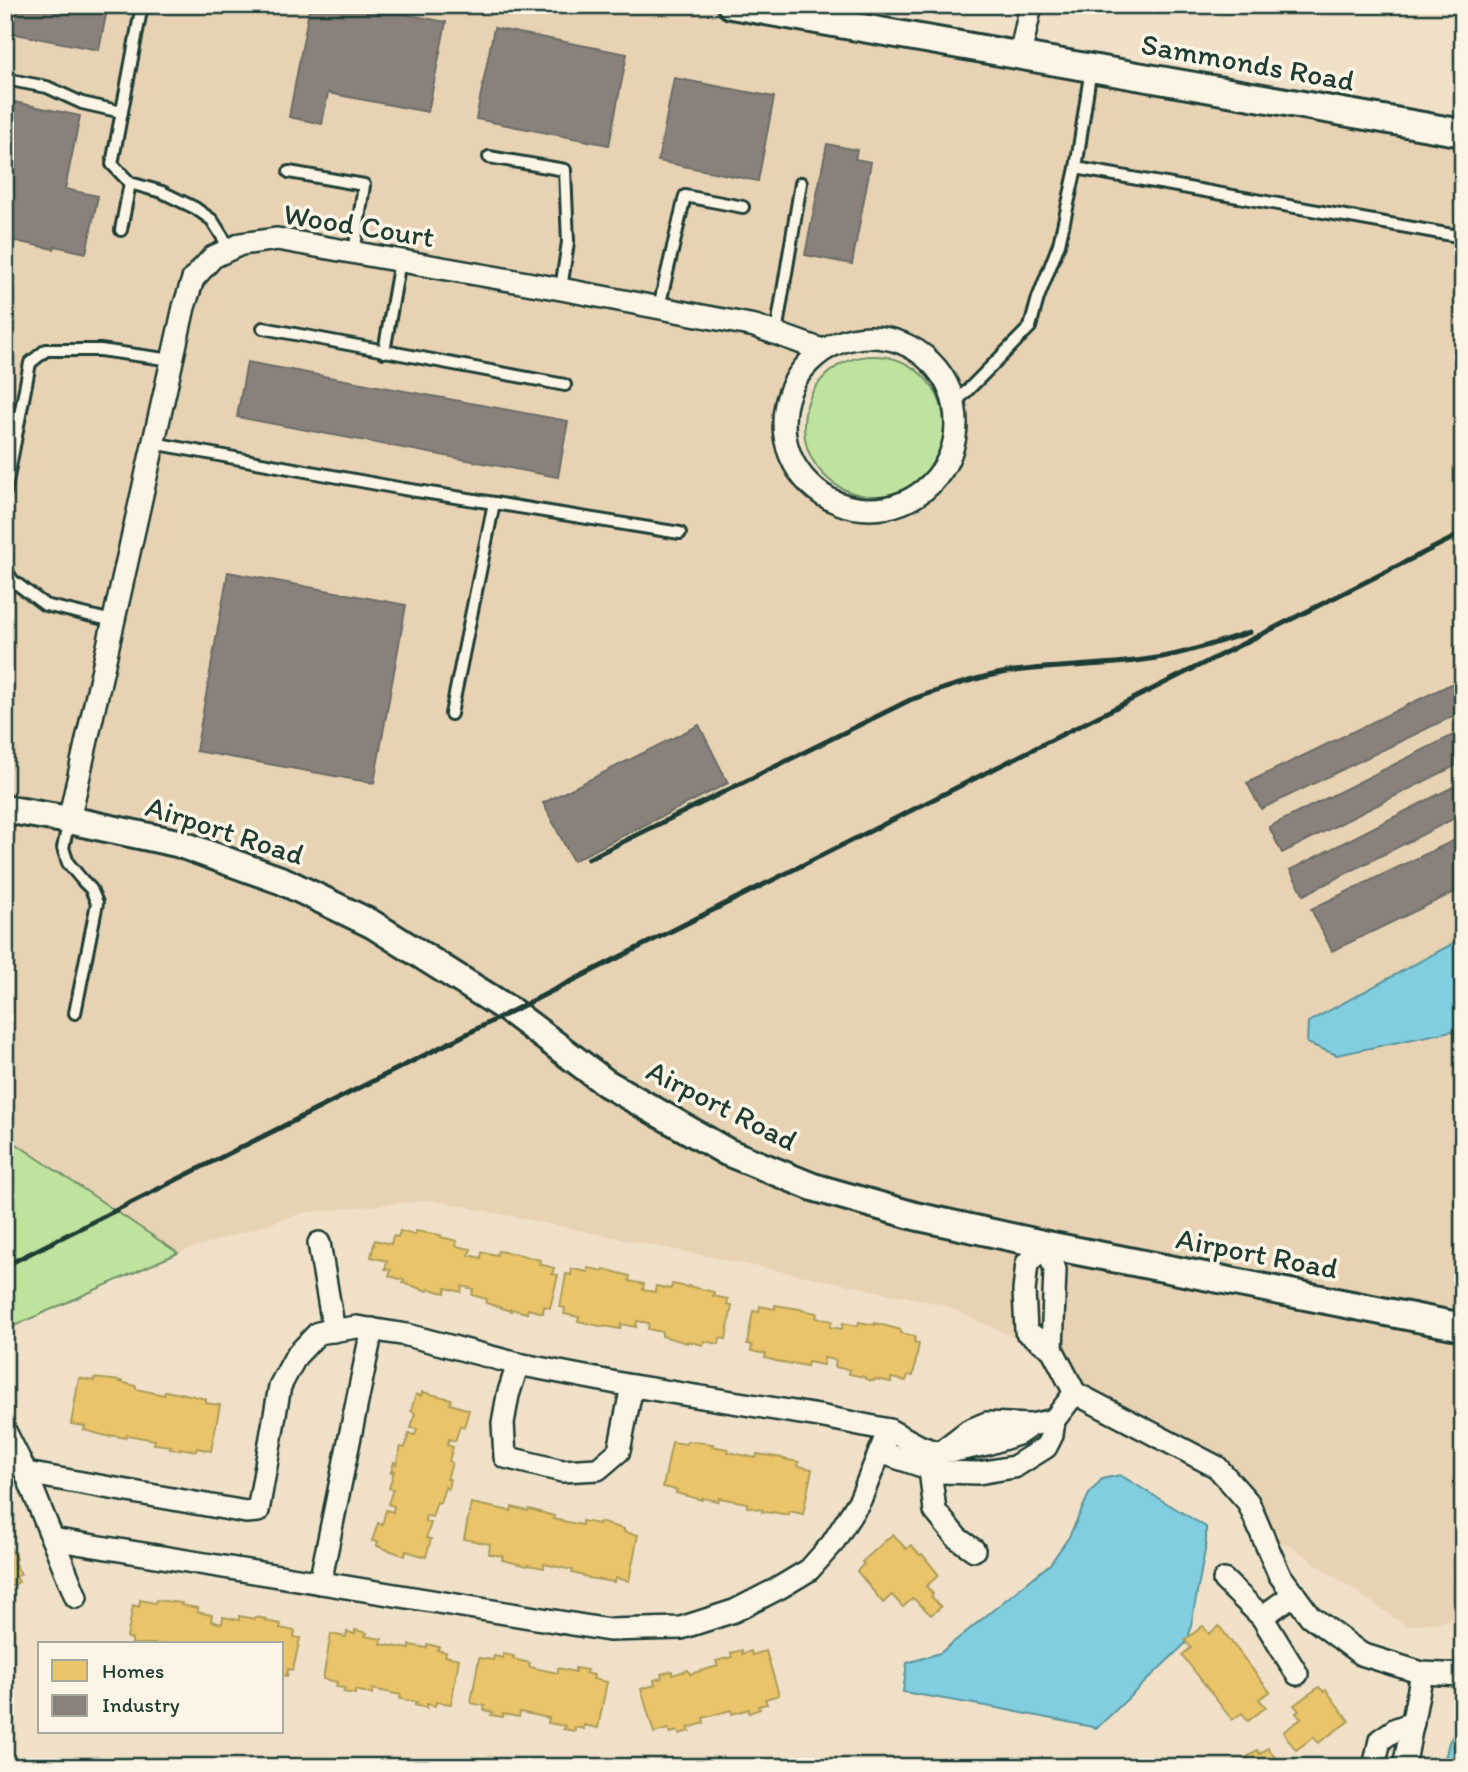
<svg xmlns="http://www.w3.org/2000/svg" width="1468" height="1772" font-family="Itim,sans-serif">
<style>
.built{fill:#e8d2b4}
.green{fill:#bfe39e;stroke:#6f9069;stroke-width:2}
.water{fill:#81cee0;stroke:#5a949b;stroke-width:2}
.homes{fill:#e9c46a;stroke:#ac9c5a;stroke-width:2}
.industry{fill:#8a817c;stroke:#6a6d66;stroke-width:2}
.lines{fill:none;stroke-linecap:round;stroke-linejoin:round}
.service-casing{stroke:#1f3d34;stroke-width:16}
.minor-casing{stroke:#1f3d34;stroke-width:26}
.tertiary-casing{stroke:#1f3d34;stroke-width:32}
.service{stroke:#fcf5e5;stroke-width:10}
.minor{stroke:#fcf5e5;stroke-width:21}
.tertiary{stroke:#fcf5e5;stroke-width:26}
.rail{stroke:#1f3d34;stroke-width:5}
.labels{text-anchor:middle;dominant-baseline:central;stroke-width:7;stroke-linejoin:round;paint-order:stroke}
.street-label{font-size:30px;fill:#1f3d34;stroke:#fcf5e5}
</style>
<rect width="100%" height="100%" fill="#f0e0c8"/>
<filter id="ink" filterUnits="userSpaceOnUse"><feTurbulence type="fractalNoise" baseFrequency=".0143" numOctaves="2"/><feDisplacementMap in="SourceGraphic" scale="14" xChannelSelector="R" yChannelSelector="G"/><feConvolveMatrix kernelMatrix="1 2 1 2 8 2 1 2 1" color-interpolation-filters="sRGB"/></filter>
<g filter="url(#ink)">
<!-- built -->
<g class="built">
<path d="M5 5H665L1463 146V938L1308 1022 1307 1042 1337 1055 1451 1031 1463 1033V1316L1049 1233 918 1205 817 1176 732 1141 612 1073 377 913 81 811 194 311 202 285 218 267 243 255 276 251 559 300 752 337 801 355 792 364 777 394 772 427 777 455 795 487 820 508 850 520H882L913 511 940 491 958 463 967 431 964 398 951 370 933 349 905 331 875 325 847 328 822 338 757 314 563 277 279 228 237 233 209 246 186 272 174 304 61 807 5 797Z"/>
<path d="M5 821 67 831 174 855 279 891 368 934 723 1163 1024 1251 1016 1332 1020 1340 941 1304 432 1200 306 1212 178 1253 18 1145 5 1139Z"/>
<path d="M1063 1260 1463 1339V1619L1406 1626 1290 1546 1277 1541 1257 1496 1225 1458 1083 1384 1063 1346Z"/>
</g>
<!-- green -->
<g class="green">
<circle cx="874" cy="426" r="70"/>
<path d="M5 1139 18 1145 178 1253 5 1330Z"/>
</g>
<!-- water -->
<g class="water">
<path d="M1463 938V1033L1451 1031 1337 1055 1307 1043 1308 1022Z"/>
<path d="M1120 1475 1206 1527V1545L1188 1641 1097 1728 997 1708 903 1692 907 1663 940 1653 1050 1564 1069 1537 1089 1494 1102 1479Z"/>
<path d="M1463 1721V1767H1443L1449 1742Z"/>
</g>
<!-- homes -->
<g class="homes">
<path d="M400 1231 415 1235V1231L441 1235V1237L457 1241 456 1246 471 1249 469 1255 481 1258 482 1252 497 1255 498 1251 514 1254V1253L540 1260 539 1264 554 1268 552 1274 558 1275 550 1308 544 1306 543 1313 528 1309 527 1313 511 1309V1311L486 1303 487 1299 472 1295 473 1289 462 1286 461 1292 446 1288 445 1293 429 1289 428 1291 403 1283 404 1280 389 1276 391 1270 385 1269 387 1261 371 1257 375 1240 391 1244 393 1236 398 1237Z"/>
<path d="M588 1268 604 1271V1269L630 1276 629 1281 644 1284 643 1290 655 1292 656 1286 671 1289 672 1284 688 1287V1286L714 1292 713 1296 728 1299 727 1305 732 1306 726 1339 720 1338 719 1344 704 1341 703 1345 687 1341V1343L662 1336V1332L648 1329 649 1323 637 1321 636 1327 621 1324 620 1329 604 1326V1327L578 1321 579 1317 564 1314 565 1308 560 1307 566 1274 571 1275 572 1269 588 1272Z"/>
<path d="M775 1305 801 1309V1310L817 1313 816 1318 832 1321 830 1327 842 1329 843 1323 858 1326 859 1322 875 1325V1323L901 1330 900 1333 915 1336 914 1342 919 1343 913 1376 908 1375 906 1381 891 1378V1382L875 1379 874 1381 865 1379V1377L849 1374 850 1370 835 1367 836 1360 824 1358 823 1365 808 1362 807 1366 791 1363V1365L765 1358 766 1354 751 1351 752 1345 747 1344 753 1311 759 1312 760 1306 775 1309Z"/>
<path d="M79 1378 94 1381V1378L121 1381 120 1382 136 1386V1389L164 1395 165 1391 181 1394V1393L206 1399V1403L220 1405 211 1451 197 1448 196 1451 180 1448V1450L170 1448 171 1446 154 1444 155 1440 127 1435 126 1438 110 1435V1437L84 1430 85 1426 71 1424Z"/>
<path d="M422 1392 451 1399 450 1404 469 1410 464 1427 460 1426 455 1441 449 1439 447 1445 453 1447 449 1461 452 1463 447 1479H450L448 1489 445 1487 440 1503 437 1502 432 1517 426 1515 425 1521 431 1523 426 1538 431 1539 426 1557 406 1551 405 1556 377 1546 378 1542 372 1541 378 1523 382 1525 386 1510 393 1512 394 1506 388 1504 393 1489 389 1488 394 1471 391 1472 394 1462 396 1464 401 1447 405 1448 409 1434 415 1435 417 1429 411 1428 415 1413 411 1411 416 1394 421 1396Z"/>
<path d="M687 1441 713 1444 712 1446 728 1449V1452L756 1458 757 1454 783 1458V1459L799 1462 798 1466 812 1469 803 1514 789 1511V1515L772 1512V1513L762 1512 763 1510 747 1507V1503L719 1498 718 1501 702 1498V1500L676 1493 677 1490 663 1487 672 1442 686 1444Z"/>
<path d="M471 1503 511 1511 512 1507 528 1511 529 1509 554 1516 553 1519 582 1525V1521L598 1524 599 1522 624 1529V1532L638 1535 629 1581 615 1578 614 1582 588 1578V1577L572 1573 573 1570 544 1564V1568L528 1565 527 1566 502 1560 503 1556 489 1554 490 1544 464 1539Z"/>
<path d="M893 1534 906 1549 911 1545 920 1555 922 1554 939 1575 926 1586 933 1594 931 1596 941 1607 931 1615 913 1598 903 1607 892 1595 883 1603 857 1571 864 1564 862 1562Z"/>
<path d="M5 1538 16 1559 13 1561 21 1574 16 1577 19 1582 5 1590Z"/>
<path d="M140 1600 155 1603 156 1600 182 1603 181 1605 198 1608 197 1612 212 1615 211 1621 222 1624 223 1617 239 1620V1616L255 1619 256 1617 266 1619 265 1621 281 1624 280 1628 295 1631 294 1637 300 1638 293 1670 288 1669 287 1676 282 1675V1644H132V1639L127 1638 133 1605 139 1607Z"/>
<path d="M1203 1626 1209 1634 1219 1626 1270 1692 1259 1699 1266 1707 1248 1721 1242 1713 1232 1720 1182 1655 1191 1648 1185 1640Z"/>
<path d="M355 1630 367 1633 365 1636 382 1639 381 1644 410 1649V1645L427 1648V1644L439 1647 437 1650 446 1652 445 1656 459 1659 451 1704 436 1702 435 1706 427 1704V1708L415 1705 417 1702 400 1699 401 1695 372 1689V1694L355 1690V1694L343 1692 345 1688 336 1687 337 1682 323 1679 331 1634 346 1637 347 1632 355 1634Z"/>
<path d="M742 1650V1654L751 1651 752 1655 766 1651 779 1695 765 1699 767 1704 758 1706 760 1709 749 1713V1709L732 1714 731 1710 703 1718 704 1723 688 1728 690 1731 679 1734 678 1731 670 1733 668 1729 654 1733 641 1689 655 1685 654 1680 662 1678 661 1674 672 1671V1675L688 1670 690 1674 718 1666 716 1661 732 1657 731 1653Z"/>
<path d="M503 1654 514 1656 513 1659 530 1663 529 1667 558 1673V1668L575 1672V1668L587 1670 585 1673 594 1675 593 1679 607 1682 598 1728 584 1725V1729L575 1727V1731L563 1729 565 1726 548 1723 549 1718 520 1712 519 1717 503 1714V1717L491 1715 493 1712 484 1710 485 1706 471 1703 479 1658 493 1660 494 1656 503 1658Z"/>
<path d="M1319 1687 1324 1692 1326 1690 1349 1721 1318 1743 1314 1737 1296 1750 1283 1732 1301 1719 1296 1713 1299 1711 1294 1705Z"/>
<path d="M1268 1748 1282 1767H1234L1257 1750 1260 1754Z"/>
</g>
<!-- industry -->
<g class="industry">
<path d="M5 5H108L99 50 5 32Z"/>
<path d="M310 5H358L446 22 428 112 328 93 322 124 289 117Z"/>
<path d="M494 28 627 54 609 145 476 119Z"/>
<path d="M674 78 774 97 758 181 658 161Z"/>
<path d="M5 100 80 116 65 189 98 196 86 253 55 246 54 249 5 239Z"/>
<path d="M827 144 857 150 855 159 871 162 852 264 805 255Z"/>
<path d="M247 362 568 421 558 477 237 417Z"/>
<path d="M228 572 406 605 374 783 196 751Z"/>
<path d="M1463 678V711L1261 809 1247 783Z"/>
<path d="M699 725 728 783 573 861 543 803Z"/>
<path d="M1463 730V762L1282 853 1269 827Z"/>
<path d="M1463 782V814L1304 895 1290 870Z"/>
<path d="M1463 836V888L1332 951 1311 909Z"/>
</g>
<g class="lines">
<!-- service casing -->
<g class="service-casing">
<g id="service">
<path d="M142 5 112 164 130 183 162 192 195 208 212 220 230 249"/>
<path d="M1091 68 1076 168 1452 235 1463 232"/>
<path d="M5 79 47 87 82 103 122 112"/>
<path d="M489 157 565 170 568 242 561 289"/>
<path d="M289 172 364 185 354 253"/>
<path d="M121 230 130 183"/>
<path d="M659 307 685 196 743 207"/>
<path d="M263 328 565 385"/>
<path d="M776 333 801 183"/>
<path d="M384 352 400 261"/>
<path d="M955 403 1030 327 1038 298 1059 244 1076 168"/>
<path d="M153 443 404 489 494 503 451 714"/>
<path d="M5 493 30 363 46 350H100L172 360"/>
<path d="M494 503 680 533"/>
<path d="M5 569 13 581 45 605 113 621"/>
<path d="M69 820 63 848 68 863 83 881 91 889 97 903 75 1013"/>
</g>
</g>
<!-- minor casing -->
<g class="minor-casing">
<g id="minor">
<path d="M1020 56 1031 5"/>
<circle cx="870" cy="423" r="86"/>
<path d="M69 820 184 307 193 279 213 257 241 244 277 239 561 289 755 326 822 350"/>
<path d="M319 1243 334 1331"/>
<path d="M1047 1245 1055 1270 1052 1349 1026 1331 1024 1291 1027 1263Z"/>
<path d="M1052 1349 1075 1393 1217 1467 1248 1502 1279 1574 1310 1616 1361 1654 1422 1673 1463 1675"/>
<path d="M518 1364 508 1395 503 1423 505 1457 562 1471 598 1469 619 1451 632 1386"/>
<path d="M5 1431 26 1473 76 1597"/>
<path d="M943 1450 968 1431 987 1423 1029 1425"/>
<path d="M880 1452 940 1472 978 1473 1014 1467 1046 1447 1052 1435 1054 1420 1075 1393"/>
<path d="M930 1469 935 1511 957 1538 974 1550"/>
<path d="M26 1473 246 1512 258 1511 280 1386 296 1356 318 1333 357 1327 407 1335 518 1364 627 1385 819 1416 889 1430 919 1446 935 1452 954 1451 987 1444 1018 1434 1031 1425 1054 1420"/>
<path d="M52 1539 609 1630 681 1628 734 1611 779 1588 809 1570 832 1544 860 1500 889 1430"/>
<path d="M1224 1580 1262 1617 1297 1674"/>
<path d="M320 1583 372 1329"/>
<path d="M1262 1617 1294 1594"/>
<path d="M1374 1767 1380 1740 1396 1729 1413 1723"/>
<path d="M1402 1767 1405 1762 1422 1673"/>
</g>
</g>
<!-- tertiary casing -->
<g class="tertiary-casing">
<g id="tertiary">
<path d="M731 5 1463 133"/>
<path d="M5 809 69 820 177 843 283 881 372 924 512 1012 606 1083 727 1152 813 1187 915 1216 1047 1245 1463 1327"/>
</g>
</g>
<!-- service -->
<use href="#service" class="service"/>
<!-- minor -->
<use href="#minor" class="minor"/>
<!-- tertiary -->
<use href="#tertiary" class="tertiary"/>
<!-- rail -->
<g class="rail">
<path d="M588 859 910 700C942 689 974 678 1007 672 1059 664 1111 667 1162 657 1192 652 1221 641 1250 632"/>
<path d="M5 1266 1463 533"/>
</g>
</g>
</g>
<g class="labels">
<!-- street labels -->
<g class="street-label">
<text transform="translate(1248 62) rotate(10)">Sammonds Road</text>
<text transform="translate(359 225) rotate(9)">Wood Court</text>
<text transform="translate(225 830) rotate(18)">Airport Road</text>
<text transform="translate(722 1105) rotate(27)">Airport Road</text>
<text transform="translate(1257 1253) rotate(11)">Airport Road</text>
</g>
</g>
<!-- margin -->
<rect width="1468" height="1772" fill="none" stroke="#fcf5e5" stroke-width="28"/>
<rect x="14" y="14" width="1440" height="1744" fill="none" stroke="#1f3d34" stroke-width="2.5" filter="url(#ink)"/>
<!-- legend -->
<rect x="38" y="1642" width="245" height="91" fill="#fcf5e5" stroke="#a4ab9e" stroke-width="2"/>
<rect x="52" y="1660" width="35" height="21" fill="#e9c46a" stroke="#a4ab9e" stroke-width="2"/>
<text x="102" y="1678" font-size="21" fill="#1f3d34">Homes</text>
<rect x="52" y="1695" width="35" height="21" fill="#8a817c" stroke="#a4ab9e" stroke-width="2"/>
<text x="102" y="1712" font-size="21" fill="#1f3d34">Industry</text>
</svg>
